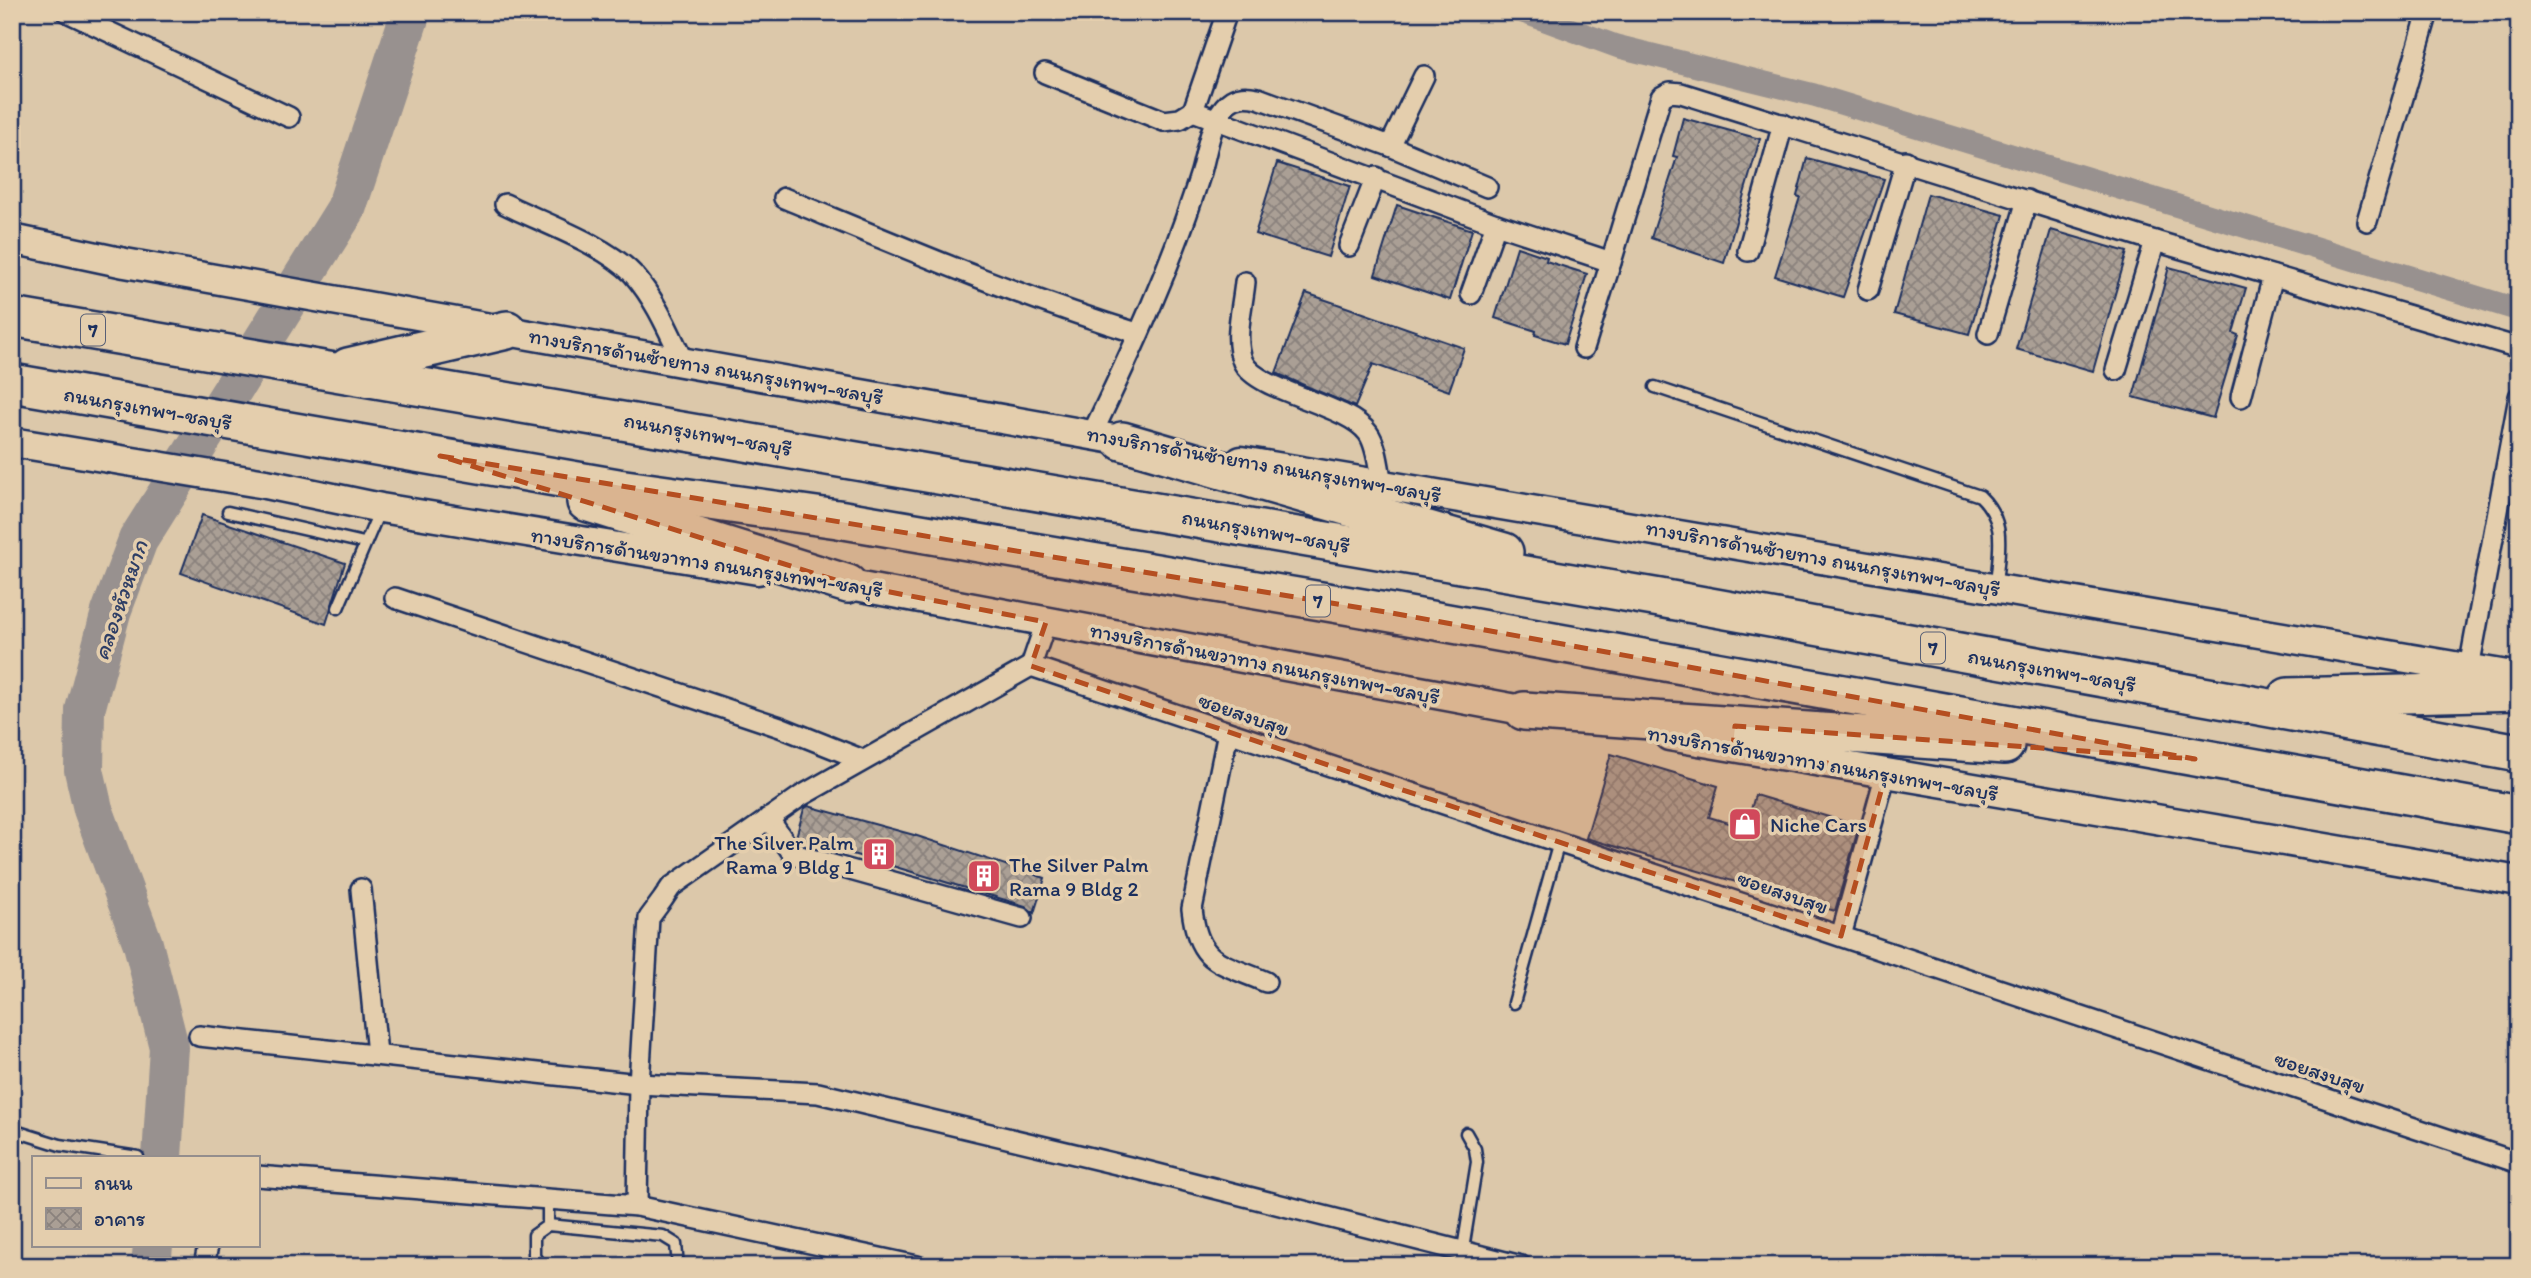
<svg xmlns="http://www.w3.org/2000/svg" width="2531" height="1278" font-family="Itim,'Playpen Sans Thai',sans-serif">
<style>
.lines{fill:none;stroke-linecap:round;stroke-linejoin:round}
.canal{stroke:#98918f;stroke-width:23}
.river{stroke:#98918f;stroke-width:40}
.building{fill:url(#building-cross-hatch);stroke:#1b2f5e;stroke-width:2}
.lane-casing{stroke:#1b2f5e;stroke-width:15}
.street-casing{stroke:#1b2f5e;stroke-width:24}
.secondary-casing{stroke:#1b2f5e;stroke-width:33}
.highway-casing{stroke:#1b2f5e;stroke-width:42}
.lane{stroke:#e4cead;stroke-width:10}
.street{stroke:#e4cead;stroke-width:19}
.secondary{stroke:#e4cead;stroke-width:28}
.highway{stroke:#e4cead;stroke-width:37}
.marked{fill:#b54e20;fill-opacity:0.2;stroke:#b54e20;stroke-width:5;stroke-dasharray:14 9;stroke-linejoin:round}
.labels{text-anchor:middle;dominant-baseline:central;stroke-width:7;stroke-linejoin:round;paint-order:stroke}
.shield{fill:#e4cead;stroke:#575f76;stroke-width:2}
.shield-label{font-size:19px;font-weight:bold;fill:#1b2f5e}
.street-label{font-size:21px;fill:#1b2f5e;stroke:#e4cead}
.poi-label{font-size:21px;fill:#1b2f5e;stroke:#e4cead;text-anchor:start}
.water-label{font-size:23px;font-style:italic;fill:#2e3e65;stroke:#e4cead}
</style>
<defs>
<pattern id="building-cross-hatch" width="8" height="8" patternUnits="userSpaceOnUse" patternTransform="scale(1.75)"><rect width="8" height="8" fill="#aa9f95"/><path d="M0 0l8 8M0 8l8-8" fill="none" stroke="#8a827d"/></pattern>
</defs>
<rect width="100%" height="100%" fill="#dcc8aa"/>
<filter id="ink" filterUnits="userSpaceOnUse"><feTurbulence type="fractalNoise" baseFrequency=".0143" numOctaves="2"/><feDisplacementMap in="SourceGraphic" scale="14" xChannelSelector="R" yChannelSelector="G"/><feConvolveMatrix kernelMatrix="1 2 1 2 8 2 1 2 1" color-interpolation-filters="sRGB"/></filter>
<g filter="url(#ink)">
<g class="lines">
<!-- canal -->
<path class="canal" d="M1523 12 1616 46 1814 95 2519 310"/>
<!-- river -->
<g class="river">
<path d="M162 1157 169 1047 143 944 93 809 84 770 85 710 111 612 138 540 346 209 411 12"/>
<path d="M151 1266 153 1245"/>
</g>
</g>
<!-- building -->
<g class="building">
<path d="M1683 118 1760 139 1724 263 1651 238 1677 157 1673 156Z"/>
<path d="M1807 158 1884 179 1843 297 1775 276 1800 197 1797 196Z"/>
<path d="M1277 163 1350 186 1328 257 1255 234Z"/>
<path d="M1928 194 2004 215 1969 334 1894 314Z"/>
<path d="M1397 205 1472 230 1450 300 1375 275Z"/>
<path d="M2051 230 2127 252 2093 371 2016 349Z"/>
<path d="M1517 247 1547 257 1546 261 1587 274 1565 344 1535 335 1536 331 1495 318Z"/>
<path d="M2169 267 2246 288 2233 333 2238 335 2213 418 2133 397Z"/>
<path d="M1306 293 1464 348 1449 391 1373 364 1355 407 1276 373Z"/>
<path d="M202 515 345 563 326 624 181 573Z"/>
<path d="M1611 754 1718 786 1709 817 1746 828 1755 795 1859 826 1835 911 1586 838Z"/>
<path d="M808 806 914 835 1045 878 1034 913 1025 906 796 837 804 809Z"/>
</g>
<g class="lines">
<!-- lane casing -->
<g class="lane-casing">
<g id="lane">
<path d="M1655 387 1980 496C2008 523 1998 551 1996 587"/>
<path d="M228 512 364 543"/>
<path d="M338 608 379 512"/>
<path d="M1514 1003 1559 842"/>
<path d="M12 1130 60 1145 138 1157"/>
<path d="M548 1225V1208L554 1200"/>
<path d="M1463 1249 1477 1162 1475 1149 1466 1133"/>
<path d="M541 1266 534 1256V1235L548 1225 663 1236 676 1244 678 1266"/>
</g>
</g>
<!-- street casing -->
<g class="street-casing">
<g id="street">
<path d="M67 12 289 117"/>
<path d="M1045 73 1164 121 1180 119 1193 111 1227 12"/>
<path d="M1193 111 1496 224 1611 262 1661 97 1670 92 1681 93 2155 241 2519 348"/>
<path d="M1390 146 1424 76"/>
<path d="M784 198C900 246 1016 296 1137 333"/>
<path d="M505 204C543 223 604 244 633 274 656 300 669 332 684 363"/>
<path d="M2367 221 2428 12"/>
<path d="M1349 246 1376 177"/>
<path d="M1748 251 1783 124"/>
<path d="M1245 282C1243 305 1233 339 1243 362 1257 392 1346 403 1368 433 1377 445 1379 469 1382 484"/>
<path d="M1868 290 1906 161"/>
<path d="M1471 294 1496 224"/>
<path d="M1988 334 2027 200"/>
<path d="M1584 348 1611 262"/>
<path d="M2116 370 2155 241"/>
<path d="M2241 397 2273 276"/>
<path d="M1092 434C1133 349 1173 262 1201 172 1207 151 1211 118 1228 103 1237 95 1247 96 1258 98L1390 146 1487 187"/>
<path d="M395 598 780 727 863 760"/>
<path d="M1031 666 2519 1163"/>
<path d="M2469 668 2519 397"/>
<path d="M1228 732 1192 909C1198 964 1220 962 1266 982"/>
<path d="M768 818 793 854 1022 918"/>
<path d="M361 889 377 1054"/>
<path d="M1841 936 1886 773"/>
<path d="M199 1036 639 1084 818 1093 1146 1171 1521 1266"/>
<path d="M257 1176 637 1206 639 1084 649 918 663 899 671 887 801 796 1031 666 1046 622"/>
<path d="M637 1206 917 1266"/>
<path d="M204 1266 208 1245"/>
</g>
</g>
<!-- secondary casing -->
<g class="secondary-casing">
<g id="secondary">
<path d="M12 239 125 263 1142 444"/>
<path d="M12 442 266 484 381 508 758 570"/>
<path d="M1241 461 2519 677"/>
<path d="M829 581 1543 714"/>
<path d="M1669 736 2519 881"/>
</g>
</g>
<!-- highway casing -->
<g class="highway-casing">
<g id="highway">
<path d="M12 317 1660 598 2519 753"/>
<path d="M348 367 507 330"/>
<path d="M12 383 618 488 838 519 1386 612 2519 815"/>
<path d="M1122 441 1504 552"/>
<path d="M586 502 848 584"/>
<path d="M2288 697 2519 691"/>
<path d="M1524 711 2005 745"/>
</g>
</g>
<!-- lane -->
<use href="#lane" class="lane"/>
<!-- street -->
<use href="#street" class="street"/>
<!-- secondary -->
<use href="#secondary" class="secondary"/>
<!-- highway -->
<use href="#highway" class="highway"/>
</g>
</g>
<!-- marked area -->
<path class="marked" d="M440 456 1386 612 2195 759 1735 726 1733 747 1886 773 1841 936 1031 666 1046 622 848 584Z"/>
<!-- icons -->
<defs>
<g id="shop-square" transform="scale(1.75)"><rect x="-9" y="-9" width="18" height="18" rx="4" fill="#d1495b" stroke="#e4cead"/><path d="M-5-2.5h2.3a2.7 3.5 0 0 1 5.4 0H5L5.5 6h-11ZM-1.5-2.5h3a1.5 2.3 0 0 0-3 0Z" fill="#fff"/></g>
<g id="building-square" transform="scale(1.75)"><rect x="-9" y="-9" width="18" height="18" rx="4" fill="#d1495b" stroke="#e4cead"/><path d="M-4-6H4V6H1V3H-1V6H-4ZM-2.5-4.3h1.7v1.8h-1.7ZM.8-4.3h1.7v1.8H.8ZM-2.5-1h1.7V.8h-1.7ZM.8-1h1.7V.8H.8Z" fill="#fff"/></g>
</defs>
<g fill-rule="evenodd">
<use href="#shop-square" x="1745" y="824"/>
<use href="#building-square" x="879" y="854"/>
<use href="#building-square" x="984" y="876"/>
</g>
<g class="labels">
<!-- shield labels -->
<g class="shield">
<rect x="81" y="314.5" width="24" height="31" rx="5"/>
<rect x="1306" y="585.5" width="24" height="31" rx="5"/>
<rect x="1921" y="632.5" width="24" height="31" rx="5"/>
</g>
<g class="shield-label">
<text x="93" y="330">7</text>
<text x="1318" y="601">7</text>
<text x="1933" y="648">7</text>
</g>
<!-- street labels -->
<g class="street-label">
<text transform="translate(706 366) rotate(10)">ทางบริการด้านซ้ายทาง ถนนกรุงเทพฯ-ชลบุรี</text>
<text transform="translate(148 408) rotate(10)">ถนนกรุงเทพฯ-ชลบุรี</text>
<text transform="translate(708 434) rotate(10)">ถนนกรุงเทพฯ-ชลบุรี</text>
<text transform="translate(1264 464) rotate(10)">ทางบริการด้านซ้ายทาง ถนนกรุงเทพฯ-ชลบุรี</text>
<text transform="translate(1266 531) rotate(10)">ถนนกรุงเทพฯ-ชลบุรี</text>
<text transform="translate(1823 558) rotate(10)">ทางบริการด้านซ้ายทาง ถนนกรุงเทพฯ-ชลบุรี</text>
<text transform="translate(707 562) rotate(9)">ทางบริการด้านขวาทาง ถนนกรุงเทพฯ-ชลบุรี</text>
<text transform="translate(1265 663) rotate(11)">ทางบริการด้านขวาทาง ถนนกรุงเทพฯ-ชลบุรี</text>
<text transform="translate(2052 670) rotate(10)">ถนนกรุงเทพฯ-ชลบุรี</text>
<text transform="translate(1244 714) rotate(19)">ซอยสงบสุข</text>
<text transform="translate(1823 763) rotate(10)">ทางบริการด้านขวาทาง ถนนกรุงเทพฯ-ชลบุรี</text>
<text transform="translate(1783 892) rotate(19)">ซอยสงบสุข</text>
<text transform="translate(2320 1072) rotate(18)">ซอยสงบสุข</text>
</g>
<!-- poi labels -->
<g class="poi-label">
<text x="1770" y="824">Niche Cars</text>
<text x="854" y="842" text-anchor="end">The Silver Palm<tspan x="854" dy="24">Rama 9 Bldg 1</tspan></text>
<text x="1009" y="864">The Silver Palm<tspan x="1009" dy="24">Rama 9 Bldg 2</tspan></text>
</g>
<!-- water labels -->
<g class="water-label">
<text transform="translate(120 600) rotate(-71)">คลองหัวหมาก</text>
</g>
</g>
<!-- margin -->
<rect width="2531" height="1278" fill="none" stroke="#e4cead" stroke-width="42"/>
<rect x="21" y="21" width="2489" height="1236" fill="none" stroke="#1b2f5e" stroke-width="2.5" filter="url(#ink)"/>
<!-- legend -->
<rect x="32" y="1156" width="228" height="91" fill="#e4cead" stroke="#948e8d" stroke-width="2"/>
<rect x="46" y="1178" width="35" height="10" fill="#e4cead" stroke="#948e8d" stroke-width="2"/>
<text x="94" y="1190" font-size="21" fill="#1b2f5e">ถนน</text>
<rect x="46" y="1208" width="35" height="21" fill="url(#building-cross-hatch)" stroke="#948e8d" stroke-width="2"/>
<text x="94" y="1226" font-size="21" fill="#1b2f5e">อาคาร</text>
</svg>
